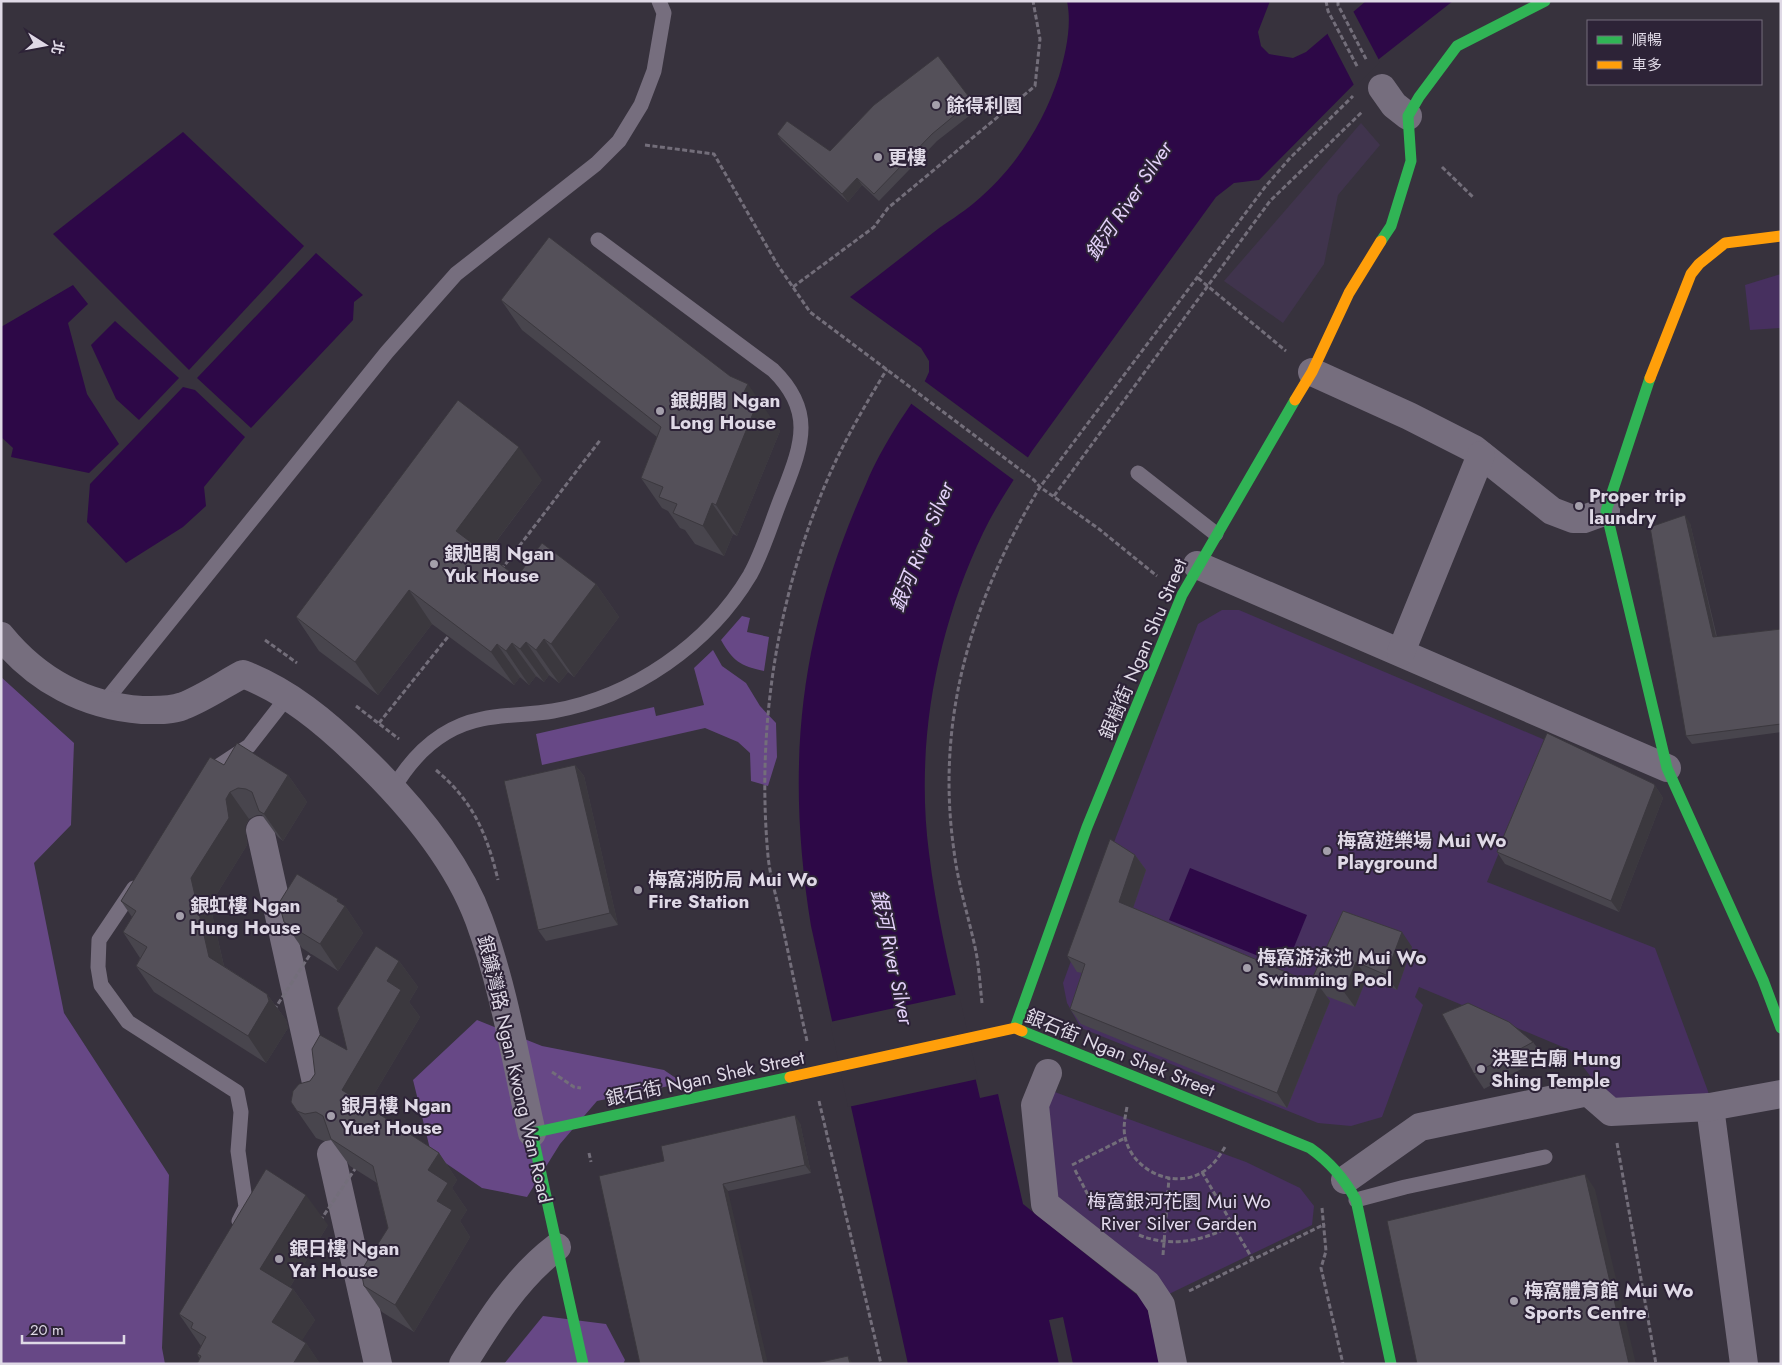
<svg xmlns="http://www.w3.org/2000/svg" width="1782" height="1365" font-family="Jost,'Noto Sans TC',sans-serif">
<rect width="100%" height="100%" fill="#37323d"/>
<!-- built -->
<path fill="#40344d" d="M1361,123l19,22 -42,50 -14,69 -41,59 -59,-42z"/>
<!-- green -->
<g fill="#47305f">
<path d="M1781,274v54l-31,2 -5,-45z"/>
<path d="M1222,610h17l306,130 -58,142 168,66 54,146 -100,6 -39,-50 -151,-63 -4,10 8,8 -41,112 -31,9 -33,-3 -237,-95 -14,-25 -4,-20 53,-146 82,-213z"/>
<path d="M1052,1091l194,71 54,26 14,18 -2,19 -143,69 -117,-90 -11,-84z"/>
</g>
<!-- forest -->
<g fill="#674886">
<path d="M742,616l8,2 -3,14 22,5 -5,34c-24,-5 -31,-10 -43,-31z"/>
<path d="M713,650l9,16 24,17 14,23 16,17 1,34 -9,29 -17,-5 -1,-28 -12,-11 -33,-14 -163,37 -6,-31 118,-27 2,9 48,-11 -10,-37z"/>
<path d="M1,677l73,66 -3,82 -37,38 30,150 105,162 -7,173 3,16h-164z"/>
<path d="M477,1020l65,26 122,24 19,13 -86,18 -37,43 -33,53 -45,-9 -51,-35 -18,-73z"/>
<path d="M543,1316l63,8 19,36 -2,4h-119z"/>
</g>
<!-- water -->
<g fill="#2d0847">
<path d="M1067,1h203l-12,31 3,14 8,8 24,4 13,-6 60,-51h87l-74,58 -120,121 -25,3 -18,14 -184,254c-17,27 -35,53 -49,82 -47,98 -68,212 -54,320 10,83 33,164 51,245l18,-4 25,110 123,98 14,62h-252l-97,-438c-26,-161 -12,-293 55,-442 8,-20 19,-39 30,-57 11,-18 25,-35 33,-55v-11l-8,-13 -71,-51c28,-21 56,-43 84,-65 13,-10 27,-18 40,-29 40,-33 69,-78 85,-127 7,-24 13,-51 8,-75z"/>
<path d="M183,132l121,114 -115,124 -136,-136z"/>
<path d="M316,253l47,42 -9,7 -1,18 -102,108 -54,-50z"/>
<path d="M73,285l15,19 -20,19 19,71 32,50 -30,29 -78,-16 2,-9 -12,-11v-110z"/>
<path d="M115,321l64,57 -40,42 -23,-21 -25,-54z"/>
<path d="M183,387l12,3 50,47 -41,50 2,19 -23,21 -57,36 -39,-41 3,-38z"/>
<path d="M1190,868l117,47 -21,52 -117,-47z"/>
</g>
<!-- pier -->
<g fill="#37323d">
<path d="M1352,9l28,53 -25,25 -29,-56z"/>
<path d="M923,380l107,79 -15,22 -106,-79z"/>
<path d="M959,994l19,85 -130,28 -18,-85z"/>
<path d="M1063,1317l10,47h-14l-10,-44z"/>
</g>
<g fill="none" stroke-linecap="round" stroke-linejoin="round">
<!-- path -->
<g stroke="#736e7a" stroke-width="3" stroke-dasharray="5 2.5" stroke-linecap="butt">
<path d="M1326,1l2,10 30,57"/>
<path d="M1338,1v4l29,56"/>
<path d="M645,145l69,9 63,110 33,48 224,168 6,7 59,42 58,47"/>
<path d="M1442,167l32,31"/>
<path d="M1198,278l88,73"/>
<path d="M793,287l81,-60 14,-19 147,-122 5,-47 -7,-38"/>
<path d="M1054,496l216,-295 92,-89"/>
<path d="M501,570l100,-131"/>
<path d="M265,640l32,23"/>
<path d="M356,706l43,33"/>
<path d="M379,723l72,-90"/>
<path d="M436,770c37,31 51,64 62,110"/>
<path d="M982,1003c-2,-18 -3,-38 -7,-56 -7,-32 -17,-63 -21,-96 -19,-132 18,-252 86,-364l225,-300 25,-29 63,-62"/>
<path d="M807,1041c-9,-40 -17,-81 -26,-122 -4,-21 -11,-42 -13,-63 -12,-132 10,-267 64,-387 16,-35 35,-67 55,-100"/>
<path d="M552,1072l22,15 7,1"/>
<path d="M819,1101l62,263"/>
<path d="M1127,1107c-2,10 -4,20 -2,30 7,33 47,52 76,36 11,-6 18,-16 24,-26"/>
<path d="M1617,1143l39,221"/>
<path d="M589,1153l2,9"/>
<path d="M1072,1165l53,-27"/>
<path d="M1075,1170l13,25"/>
<path d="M1202,1172l51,88"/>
<path d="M1322,1208l4,43 -5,17 22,96"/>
<path d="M1139,1235c32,13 65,6 93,-10"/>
<path d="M1163,1255l6,-77"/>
<path d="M1189,1291l136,-67"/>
</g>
<!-- lane -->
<g stroke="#766e7e" stroke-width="15">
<path d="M1138,473l78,61"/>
<path d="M103,704l284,-352 69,-78 140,-110 23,-23 22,-36 13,-34 10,-58 -5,-12"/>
<path d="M209,778l5,-9 35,-23 39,-50"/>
<path d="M393,789c20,-34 48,-62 89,-70 23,-5 48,-4 71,-8 80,-14 156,-67 197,-136 14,-25 23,-58 34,-84 19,-48 30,-81 -11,-121l-175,-130"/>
<path d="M134,888l-35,52 -1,27 3,18 27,37 109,70 4,20 -3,39 8,56 -7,14"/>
<path d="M1356,1200l49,-13 140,-30"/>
</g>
<!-- street -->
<g stroke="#766e7e" stroke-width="28">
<path d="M1382,88l12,17 14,11"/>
<path d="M1312,372l97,44 65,33 78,62 21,8h11l22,-8"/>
<path d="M1197,565l470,203"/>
<path d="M1,636c36,44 84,70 141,74 13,0 29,1 41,-4 21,-8 41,-22 60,-32 46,18 82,48 117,82 47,45 96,102 119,164 25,68 37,142 53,213"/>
<path d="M1401,652l80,-197"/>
<path d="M260,830l59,266"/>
<path d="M1048,1073l-13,32 10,99 102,80 14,21 12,59"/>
<path d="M1710,1107l34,257"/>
<path d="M331,1154l47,210"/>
<path d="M1345,1180l75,-53 168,-35 23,20 99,-5 71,-13"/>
<path d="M463,1364c26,-42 54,-87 94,-117"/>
</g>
<!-- fast -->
<g stroke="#30b455" stroke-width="11">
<path d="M1381,241l10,-15 20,-65 -3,-45 11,-19 38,-51 88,-45"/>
<path d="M1650,378l-44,133 61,257 96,212 18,48"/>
<path d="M1015,1028l72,-201 95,-232 113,-195"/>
<path d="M1022,1031l288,117c20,14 34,30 46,52l35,164"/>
<path d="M583,1364l-51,-231 258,-56"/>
</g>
<!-- slow -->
<g stroke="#ff9f0a" stroke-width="11">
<path d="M1650,378l41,-104 8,-10 26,-21 56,-7"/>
<path d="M1295,400l17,-28 37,-79 32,-52"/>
<path d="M790,1077l225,-49 7,3"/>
</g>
<!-- path-bridge -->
<g stroke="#736e7a" stroke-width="3" stroke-dasharray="5 2.5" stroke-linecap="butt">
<path d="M274,1010l39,-60"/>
<path d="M320,1221l37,-55"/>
</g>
</g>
<!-- wall -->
<g fill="#48454d">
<path d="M972,101l6,8 -41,32 -58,60 -17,-16 -14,17 -66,-61 -5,-7 53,17z"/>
<path d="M501,300l268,115v1l11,15 -43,105 -4,-2 -9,22 -29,-12 -10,-14 -5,-2 -12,-17 -6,-3 -21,-30 16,-41 -135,-107z"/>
<path d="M542,480l-55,74 30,23 79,7 23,33 -45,60 -6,-5 -9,11 -10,-8 -5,7 -8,-6 -7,9 -9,-8 -6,8 -82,-61 -54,71 -59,-44 -23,-34z"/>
<path d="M1690,523l27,114 64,-8v103l-89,12 -6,-8z"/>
<path d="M224,765l64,10 19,27 -24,39 -5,-4 -16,-22h-5l-8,4 -4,7 2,19 -37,60 14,61 43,28 19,26 2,8 -22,35 -112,-71 -18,-26 4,-8 -17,-26 9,-15 -11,-16z"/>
<path d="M575,765l9,11 34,149 -72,16 -8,-11z"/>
<path d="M1654,784l9,14 -44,114 -114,-48 -8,-12z"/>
<path d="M1135,855l11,15 -13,38 182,76 -3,-5 31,-68 69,36 -15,43 -30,-13 -12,30 -29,-11 4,5 -43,107 -206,-84 -11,-15 12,-36 -5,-1 -10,-16z"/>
<path d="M342,905l3,1 18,27 -25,38 -36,-23 -18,-26z"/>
<path d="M399,961l19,26 -9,15 11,15 -53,89 72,47 18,27 -5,8 15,22 -7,11 10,16 -56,95 -32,-20 -18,-26 24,-58 -11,-45 -27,-17 -19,-26 -7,1 -8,-3 -25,-36 19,-21 37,-31z"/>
<path d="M1533,1042l11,15 -60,32 -10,-15z"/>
<path d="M800,1123l11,50 -83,18 -64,-30z"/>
<path d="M328,1225l-38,62 3,2 22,31 -14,21 5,2 14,21h-123l3,-5 -3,-5 4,-8 -22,-32z"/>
</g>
<!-- shaded-wall -->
<g fill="#3b383e">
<path d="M857,178l5,7 -14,17 -6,-8z"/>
<path d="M748,384l32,47 -43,105 -21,-31 27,-111z"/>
<path d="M519,447l23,33 -63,84 -23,-33z"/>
<path d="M712,503l21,31 -9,22 -21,-30z"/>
<path d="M1685,515l5,8 28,122 -5,-8z"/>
<path d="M596,584l23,33 -45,60 -23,-33z"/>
<path d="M409,590l23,34 -54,71 -23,-33z"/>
<path d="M544,639l24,33 -9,11 -23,-33z"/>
<path d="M526,642l23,33 -5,7 -24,-33z"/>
<path d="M512,643l24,33 -7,9 -23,-34z"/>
<path d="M497,644l23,33 -6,8 -23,-33z"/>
<path d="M575,765l9,11 34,149 -8,-12z"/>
<path d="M288,775l19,27 -24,39 -19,-27z"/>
<path d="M1654,784l9,14 -44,114 -8,-11z"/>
<path d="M230,792l19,27 -4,7 2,19 -37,60 18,79 -19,-27 -18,-79 35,-79z"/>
<path d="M1135,855l11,15 -16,47 -11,-15z"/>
<path d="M338,899l6,9 1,-2 18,27 -25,38 -18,-27z"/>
<path d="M1402,932l10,15 -15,43 -11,-15z"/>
<path d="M399,961l19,26 -9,15 11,15 -59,99 -19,-26 45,-109z"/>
<path d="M1356,962l11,15 -12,30 -11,-15z"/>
<path d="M1319,986l11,15 -43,107 -10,-15z"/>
<path d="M267,994l19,26 2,8 -22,35 -18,-27z"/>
<path d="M795,1115l5,8 11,50 -6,-8z"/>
<path d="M439,1153l18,27 -5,8 15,22 -7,11 10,16 -56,95 -19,-27 42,-104 -9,-31z"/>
<path d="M1585,1174l10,15 41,175h-7z"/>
<path d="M723,1184l5,7 40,173h-4z"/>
<path d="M306,1195l22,30 -46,75 -22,-31z"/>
<path d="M293,1289l22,31 -21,33 -22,-31z"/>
<path d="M306,1343l14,21h-27z"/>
<path d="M848,1356l5,8h-3z"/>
</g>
<!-- building -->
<g fill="#545059" stroke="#3b383e">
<path d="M938,56l34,45 -40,33 -58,60 -17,-16 -15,16 -65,-60 10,-13 43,30 44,-46z"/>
<path d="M549,237l181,139 18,8 -5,10 15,7 -42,104 -4,-2 -9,23 -30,-13 4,-9 -18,-7 4,-10 -22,-9 20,-51 -160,-127z"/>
<path d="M458,400l61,47 -63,84 61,46 25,-34 54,41 -45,60 -7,-5 -8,11 -10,-8 -6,7 -8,-6 -6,8 -9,-7 -6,8 -82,-62 -54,72 -59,-45z"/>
<path d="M1685,515l28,122 68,-8v95l-95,12 -36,-209z"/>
<path d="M1547,733l107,51 1,2 -44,115 -114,-49z"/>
<path d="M237,743l51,32 -24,39 -5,-3 -7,-19 -6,-3 -8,-1 -8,4 -4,7 3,19 -38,60 18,79 58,37 2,7 -21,35 -112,-70 11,-19 -24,-15 13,-21 -15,-10 89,-144 14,8z"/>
<path d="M575,765l35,148 -72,17 -34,-149z"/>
<path d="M1110,839l25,16 -16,47 200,84 -42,107 -207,-84 15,-45 -18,-8z"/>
<path d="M297,874l41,25 -1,2 8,5 -25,38 -36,-22 -5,-19z"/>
<path d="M1343,911l59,21 -16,43 -30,-13 -12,30 -32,-13z"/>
<path d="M376,946l23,15 -12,20 14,9 -59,100 97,63 -11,17 20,13 -11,18 15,9 -57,95 -31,-19 -3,-15 27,-43 -15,-62 -42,-27 -8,-23 -7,-4 -11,2 -8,-3 -6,-9 2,-11 6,-7 11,-3 5,-7 -3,-25 8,-14 27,15 -10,-42z"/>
<path d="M1468,1003l41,19 24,20 -59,32 -32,-60z"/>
<path d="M795,1115l10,50 -82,19 41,180h-124l-41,-188 65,-15 -3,-15z"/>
<path d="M266,1169l40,26 -46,74 33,20 -21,33 34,21 -13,21h-96l4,-8 -4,-2 9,-17 -15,-9 2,-5 -14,-9z"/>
<path d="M1585,1174l44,190h-212l-30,-143z"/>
<path d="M848,1356l2,8h-38z"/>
</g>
<!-- markers -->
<g fill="#a49fab" stroke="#2d2337" stroke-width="2">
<circle cx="936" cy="105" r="5"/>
<circle cx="878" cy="157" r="5"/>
<circle cx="660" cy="411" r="5"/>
<circle cx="1579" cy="506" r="5"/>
<circle cx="434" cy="564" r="5"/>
<circle cx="1327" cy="851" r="5"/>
<circle cx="638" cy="890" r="5"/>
<circle cx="180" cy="916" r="5"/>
<circle cx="1247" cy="968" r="5"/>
<circle cx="1481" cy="1069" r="5"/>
<circle cx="331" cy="1116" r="5"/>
<circle cx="279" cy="1259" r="5"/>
<circle cx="1514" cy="1301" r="5"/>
</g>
<g text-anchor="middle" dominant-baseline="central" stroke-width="4" stroke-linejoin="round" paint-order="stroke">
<!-- poi labels -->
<g font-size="19" font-weight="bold" fill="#dfd9e6" stroke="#2d2337" text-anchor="start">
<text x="946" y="105">餘得利園</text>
<text x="888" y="157">更樓</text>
<text x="670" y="400">銀朗閣 Ngan<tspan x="670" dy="22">Long House</tspan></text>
<text x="1589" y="495">Proper trip<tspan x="1589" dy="22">laundry</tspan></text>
<text x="444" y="553">銀旭閣 Ngan<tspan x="444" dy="22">Yuk House</tspan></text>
<text x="1337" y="840">梅窩遊樂場 Mui Wo<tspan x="1337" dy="22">Playground</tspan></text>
<text x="648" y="879">梅窩消防局 Mui Wo<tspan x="648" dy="22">Fire Station</tspan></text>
<text x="190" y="905">銀虹樓 Ngan<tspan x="190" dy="22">Hung House</tspan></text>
<text x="1257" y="957">梅窩游泳池 Mui Wo<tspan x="1257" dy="22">Swimming Pool</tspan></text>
<text x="1491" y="1058">洪聖古廟 Hung<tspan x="1491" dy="22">Shing Temple</tspan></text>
<text x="341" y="1105">銀月樓 Ngan<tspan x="341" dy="22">Yuet House</tspan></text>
<text x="289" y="1248">銀日樓 Ngan<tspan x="289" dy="22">Yat House</tspan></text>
<text x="1524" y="1290">梅窩體育館 Mui Wo<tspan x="1524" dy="22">Sports Centre</tspan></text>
</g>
<!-- street labels -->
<g font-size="19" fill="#dfd9e6" stroke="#2d2337">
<text transform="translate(1143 649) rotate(-67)">銀樹街 Ngan Shu Street</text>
<text transform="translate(1120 1053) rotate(22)">銀石街 Ngan Shek Street</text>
<text transform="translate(515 1069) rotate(77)">銀鑛灣路 Ngan Kwong Wan Road</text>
<text transform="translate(705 1078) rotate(-12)">銀石街 Ngan Shek Street</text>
</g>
<!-- park labels -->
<g font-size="19" fill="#e5dcf0" stroke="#2d2337">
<text x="1179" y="1201">梅窩銀河花園 Mui Wo<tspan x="1179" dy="22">River Silver Garden</tspan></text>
</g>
<!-- water labels -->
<g font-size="20" font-style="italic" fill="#e4d2fa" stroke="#2d2337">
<text transform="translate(1129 201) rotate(-56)">銀河 River Silver</text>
<text transform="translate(922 547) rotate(-68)">銀河 River Silver</text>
<text transform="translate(892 957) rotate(78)">銀河 River Silver</text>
</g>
</g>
<!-- border -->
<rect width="1782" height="1365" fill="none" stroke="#dfd9e6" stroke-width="5"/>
<!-- legend -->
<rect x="1587" y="20" width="175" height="65" fill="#2d2337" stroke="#746c7d"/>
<rect x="1597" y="36" width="25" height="8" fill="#30b455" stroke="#746c7d"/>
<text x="1632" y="45" font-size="15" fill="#dfd9e6">順暢</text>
<rect x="1597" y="61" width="25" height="8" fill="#ff9f0a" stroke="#746c7d"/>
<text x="1632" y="70" font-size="15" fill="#dfd9e6">車多</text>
<!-- north arrow -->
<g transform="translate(45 45) rotate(101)" stroke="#2d2337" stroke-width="4" paint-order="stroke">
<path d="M0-4L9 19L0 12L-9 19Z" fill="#dfd9e6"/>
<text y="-8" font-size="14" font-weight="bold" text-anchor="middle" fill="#dfd9e6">北</text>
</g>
<!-- scale -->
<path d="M22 1335v8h102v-8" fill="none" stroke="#dfd9e6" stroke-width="2.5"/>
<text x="30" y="1335" font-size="15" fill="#dfd9e6" stroke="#2d2337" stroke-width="4" paint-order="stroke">20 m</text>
</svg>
